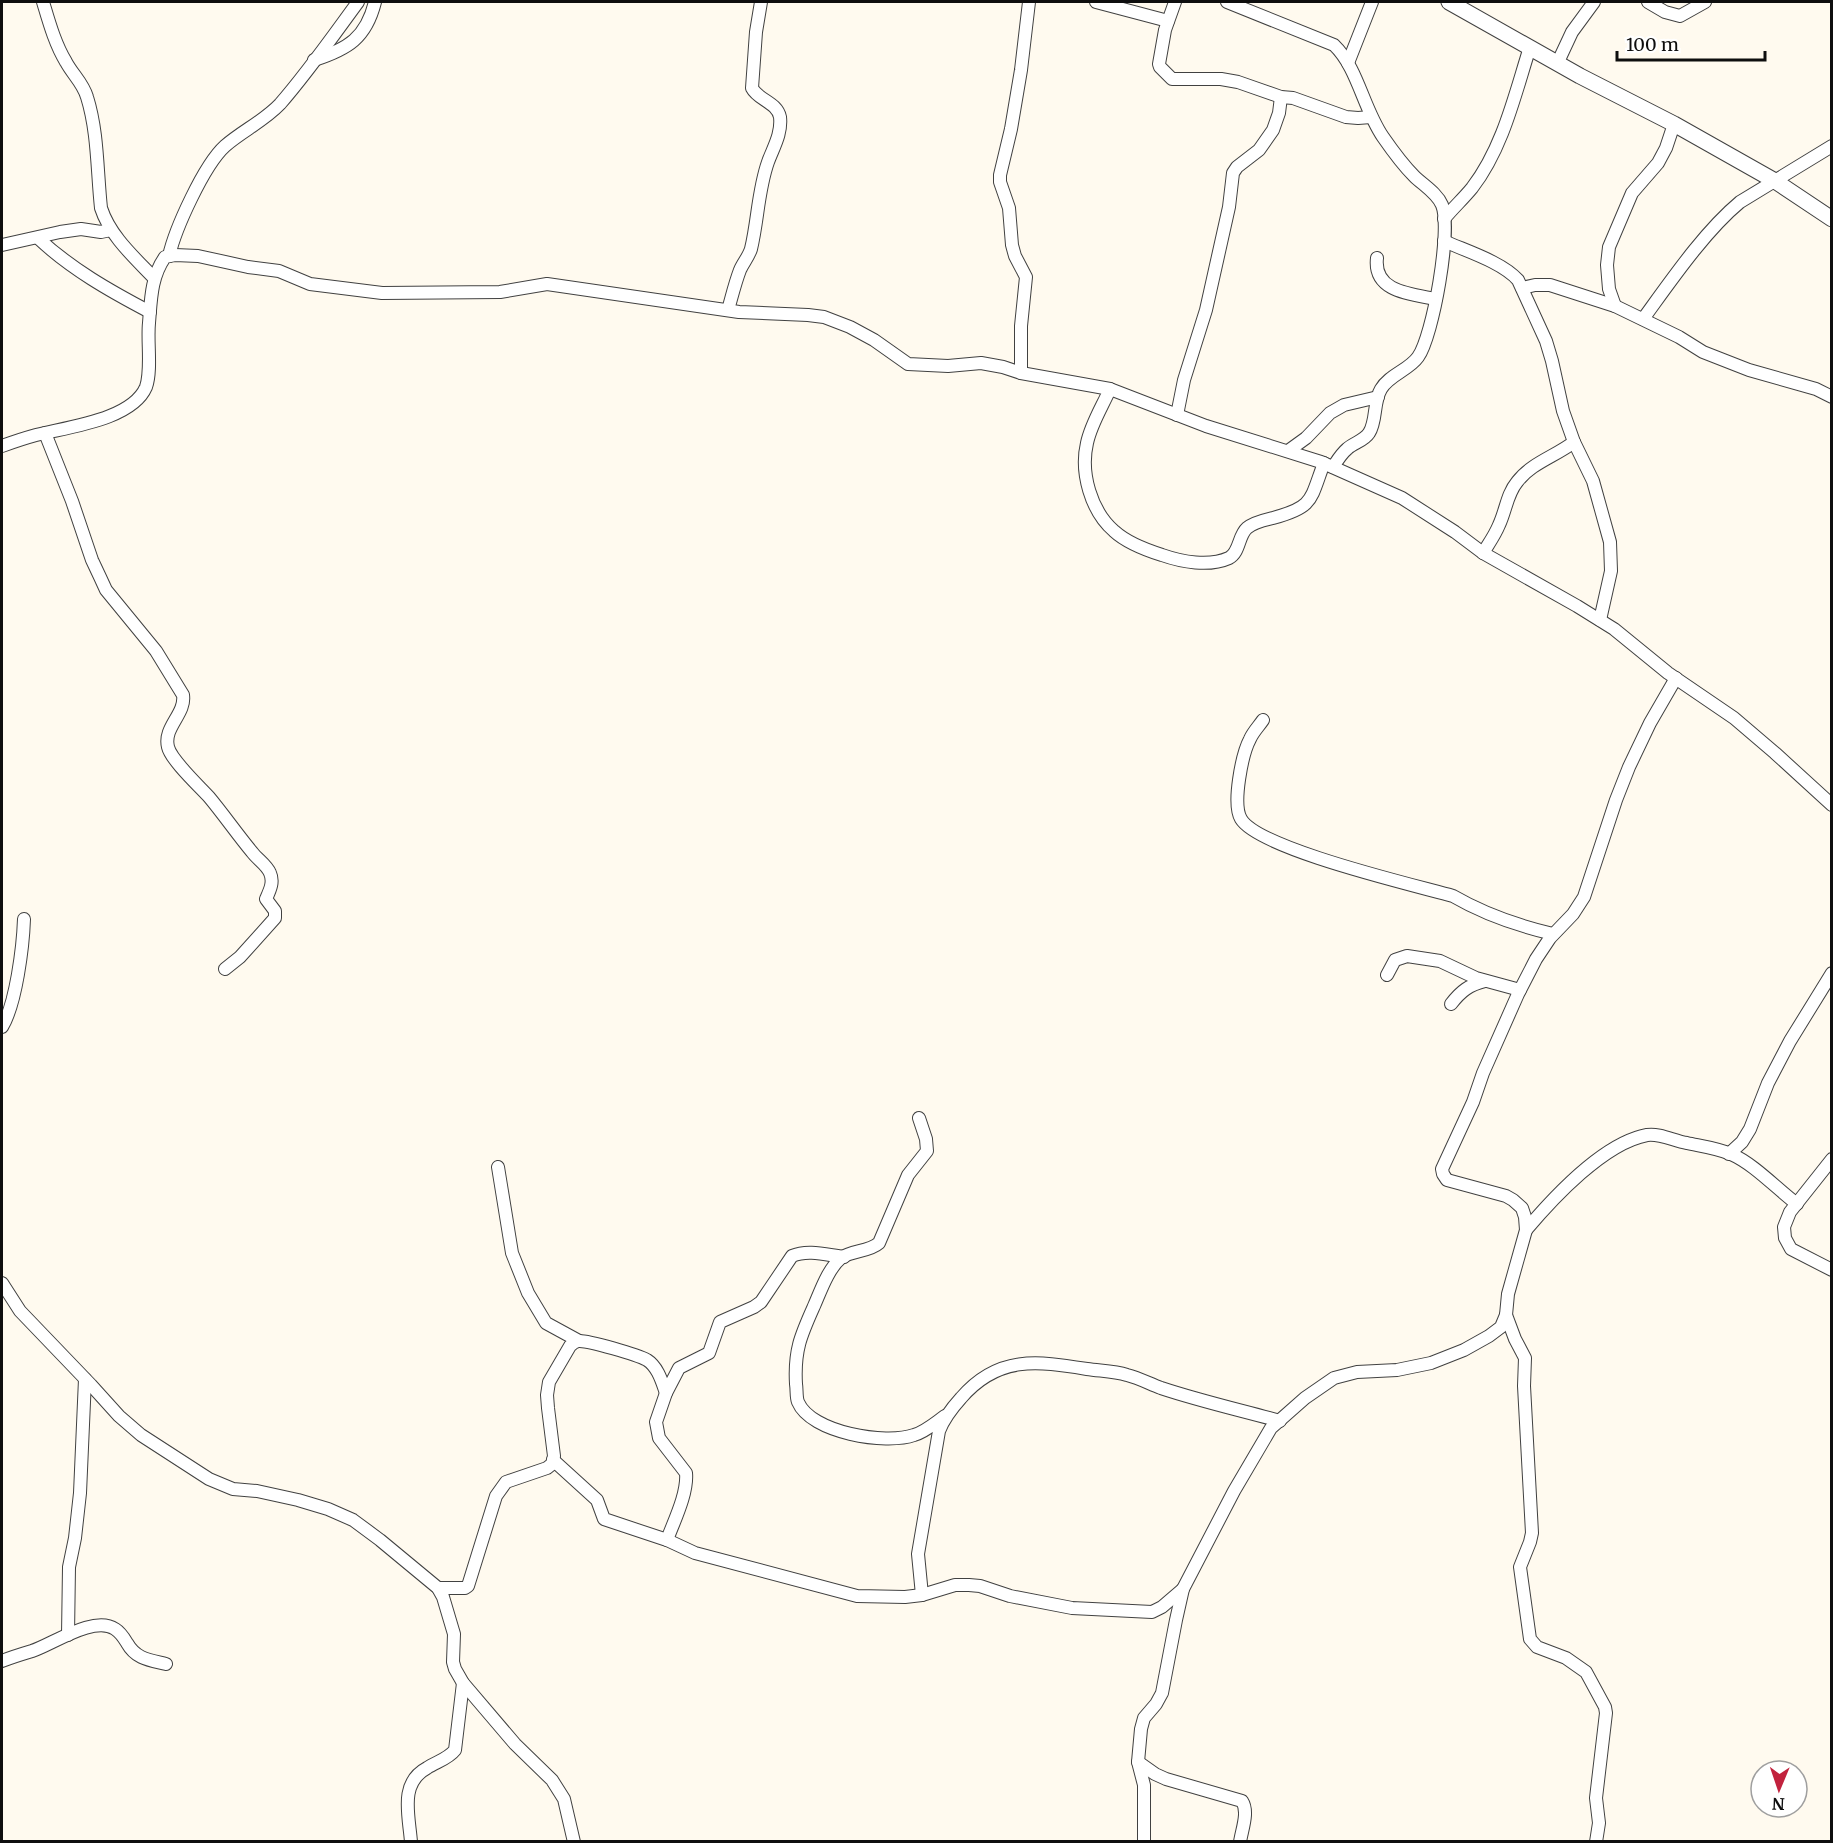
<svg xmlns="http://www.w3.org/2000/svg" width="1833" height="1843" font-family="Merriweather,serif">
<rect width="100%" height="100%" fill="#fffaef"/>
<g fill="none" stroke-linecap="round" stroke-linejoin="round">
<!-- minor casing -->
<g stroke="#414141" stroke-width="14">
<g id="minor">
<path d="M43,2c6,20 12,42 23,60 7,13 17,21 21,35 11,35 10,74 14,111 9,28 33,49 53,70"/>
<path d="M1096,2l72,19"/>
<path d="M1175,2l-10,28 -6,34 1,3 12,12h49l17,3 43,15 12,1 53,19 12,1 13,-1"/>
<path d="M1227,2l107,43c24,23 29,63 49,92 9,13 19,27 31,39 9,9 23,17 28,29 10,24 -9,131 -24,152 -9,13 -29,18 -37,32 -8,13 -4,32 -12,44 -5,8 -16,10 -22,16 -6,5 -10,12 -14,18"/>
<path d="M1648,2l17,10 15,4 25,-14"/>
<path d="M314,60c34,-11 52,-22 61,-58"/>
<path d="M1558,62l14,-30 22,-30"/>
<path d="M1348,63l24,-61"/>
<path d="M1444,219c9,-11 19,-20 28,-31 31,-40 43,-94 58,-141"/>
<path d="M38,238c33,31 72,53 112,74"/>
<path d="M1444,241c22,10 58,21 74,39l28,61 6,20 11,50 11,31 19,39 17,61 1,29 -11,49"/>
<path d="M2,245l58,-13 21,-3 20,3 10,-2"/>
<path d="M169,256c6,-27 35,-91 56,-110 17,-15 39,-25 55,-42 28,-32 53,-68 78,-102"/>
<path d="M1377,258c-4,34 34,36 59,41"/>
<path d="M1522,288l13,-3h15l65,21 64,31 24,15 46,18 67,19 16,8"/>
<path d="M1615,306l-6,-17 -2,-24 2,-18 23,-54 26,-30 8,-15 8,-24"/>
<path d="M728,310c4,-14 7,-27 12,-40 3,-7 9,-14 11,-21 7,-29 7,-59 17,-87 5,-14 14,-28 12,-45 -3,-15 -22,-17 -28,-29l4,-56 5,-30"/>
<path d="M1643,319c27,-37 61,-87 97,-117l92,-56"/>
<path d="M1021,373v-47l5,-49 -11,-21 -3,-11 -3,-37 -9,-26v-7l11,-46 10,-59 8,-68"/>
<path d="M1110,389c-8,18 -19,35 -23,54 -7,30 4,68 27,88 12,11 32,19 48,24 20,7 47,12 67,3 11,-6 9,-22 18,-30 7,-6 18,-8 26,-10 41,-11 37,-18 51,-55"/>
<path d="M1177,415l7,-35 22,-70 23,-103 4,-34 4,-6 22,-17 14,-20 6,-17 2,-16"/>
<path d="M45,433l27,68 20,59 8,17 6,13 50,61 27,44c3,19 -20,32 -15,52 3,13 31,39 41,50 15,18 28,37 43,55 5,7 15,13 18,21 4,9 0,17 -4,26l9,12v7l-35,39 -15,12"/>
<path d="M2,446c11,-4 23,-8 34,-11 31,-8 96,-15 110,-48 6,-17 1,-46 3,-64 2,-24 2,-46 16,-66l10,-2 23,1 50,11 31,4 31,13 72,9 118,-1 47,-8 192,28 69,3 16,2 26,10 24,13 34,24 40,2 33,-3 22,4 18,6 89,16 96,37 115,36 81,36 53,34 28,21 94,53 37,23 54,44 66,45 41,35 57,52"/>
<path d="M1288,451l18,-13 24,-25 14,-8 34,-8"/>
<path d="M1483,553c6,-10 12,-18 16,-28 7,-15 8,-31 18,-43 14,-19 39,-26 57,-40"/>
<path d="M1263,720c-4,6 -10,12 -13,19 -8,15 -18,65 -9,80 18,30 173,66 212,77 31,18 66,30 100,38"/>
<path d="M1387,975l8,-15 12,-4 33,5 36,17 44,12"/>
<path d="M1451,1004c10,-13 18,-19 34,-23"/>
<path d="M2,1027c14,-23 21,-80 22,-108"/>
<path d="M919,1118l7,21 1,12 -19,24 -29,68c-10,9 -27,7 -38,15 -13,11 -20,32 -27,48 -13,29 -20,44 -18,78 1,6 0,13 2,18 13,31 88,43 116,33 11,-3 21,-12 31,-19"/>
<path d="M1729,1154l13,-12 8,-13 18,-46 22,-42 42,-68"/>
<path d="M1832,1159l-42,53 -6,15 1,11 6,11 41,21"/>
<path d="M498,1167l14,86 16,40 18,30 33,18"/>
<path d="M1526,1230c27,-32 78,-87 121,-95 13,-2 27,6 40,8 14,3 30,5 44,11 23,10 46,35 66,50"/>
<path d="M2,1283l18,28 71,74 28,31 22,19 68,44 24,10 24,2 41,9 30,9 25,11 27,20 58,48 5,9 11,37 -1,28 2,7 8,14 52,61 37,36 12,19 10,43"/>
<path d="M1506,1315l9,24 10,19 -1,28 8,147 -2,9 -10,25 10,72 7,8 29,11 20,14 19,35 1,6 -10,85 3,25 -3,19"/>
<path d="M553,1460l44,40 7,19 63,21 28,13 162,43 48,1 17,-2 33,-10h14l11,1 30,10 62,12 80,4 10,-5 21,-18"/>
<path d="M667,1540c7,-19 21,-47 19,-67l-27,-35 -3,-16 10,-29 13,-25 30,-15 11,-31 34,-15 7,-5 31,-46c16,-7 35,-1 52,1"/>
<path d="M438,1588h27l3,-2 28,-90 10,-14 41,-14 5,-4 2,-8 -6,-48 -1,-13 2,-13 21,-36c3,-3 4,-4 8,-5 10,-1 60,14 69,19 11,7 15,22 19,33"/>
<path d="M922,1595l-4,-41 21,-123c5,-13 13,-23 22,-33 37,-43 76,-37 126,-29 13,2 27,2 40,6 12,3 23,9 34,13 39,13 79,22 119,33"/>
<path d="M68,1635l1,-68 6,-29 5,-45 5,-114"/>
<path d="M2,1661c10,-4 20,-7 30,-10 21,-7 62,-36 83,-22 5,3 9,9 12,14 9,16 22,17 39,21"/>
<path d="M1138,1762l17,12 11,5 76,22c7,11 0,28 -2,41"/>
<path d="M411,1842c-2,-27 -12,-59 16,-74 9,-6 21,-9 28,-18l8,-67"/>
<path d="M1144,1842v-57l-6,-23 3,-33 3,-11 12,-14 6,-11 14,-73 7,-31 51,-98 37,-63 34,-30 29,-20 23,-6 40,-2 34,-7 33,-13 25,-14 12,-9 5,-12 2,-21 18,-64 -1,-13 -3,-9 -9,-8 -7,-4 -59,-16 -4,-6 -1,-5 31,-67 10,-29 35,-79 18,-35 14,-21 23,-24 11,-17 32,-97 13,-33 21,-44 26,-45"/>
</g>
</g>
<!-- tertiary casing -->
<g stroke="#414141" stroke-width="17">
<path id="tertiary" d="M1449,2l131,74 94,48 101,57 57,38"/>
</g>
<!-- minor -->
<use href="#minor" stroke="#fff" stroke-width="12"/>
<!-- tertiary -->
<use href="#tertiary" stroke="#fff" stroke-width="15"/>
</g>
<!-- border -->
<rect width="1833" height="1843" fill="none" stroke="#0e0e0e" stroke-width="6"/>
<!-- north arrow -->
<g transform="translate(1779 1789) rotate(182)"><circle r="28" fill="#ffffff" stroke="#9f9f9f" stroke-width="1.5"/>
<path d="M0-4.5L10 22L0 15L-10 22Z" fill="#c2223d"/>
<text y="-9" font-size="16" font-weight="bold" text-anchor="middle" fill="#0e0e0e">N</text>
</g>
<!-- scale -->
<path d="M1617 51v9h148v-9" fill="none" stroke="#0e0e0e" stroke-width="3"/>
<text x="1626" y="51" font-size="18" fill="#0e0e0e" stroke="#ffffff" stroke-width="4.5" paint-order="stroke">100 m</text>
</svg>
